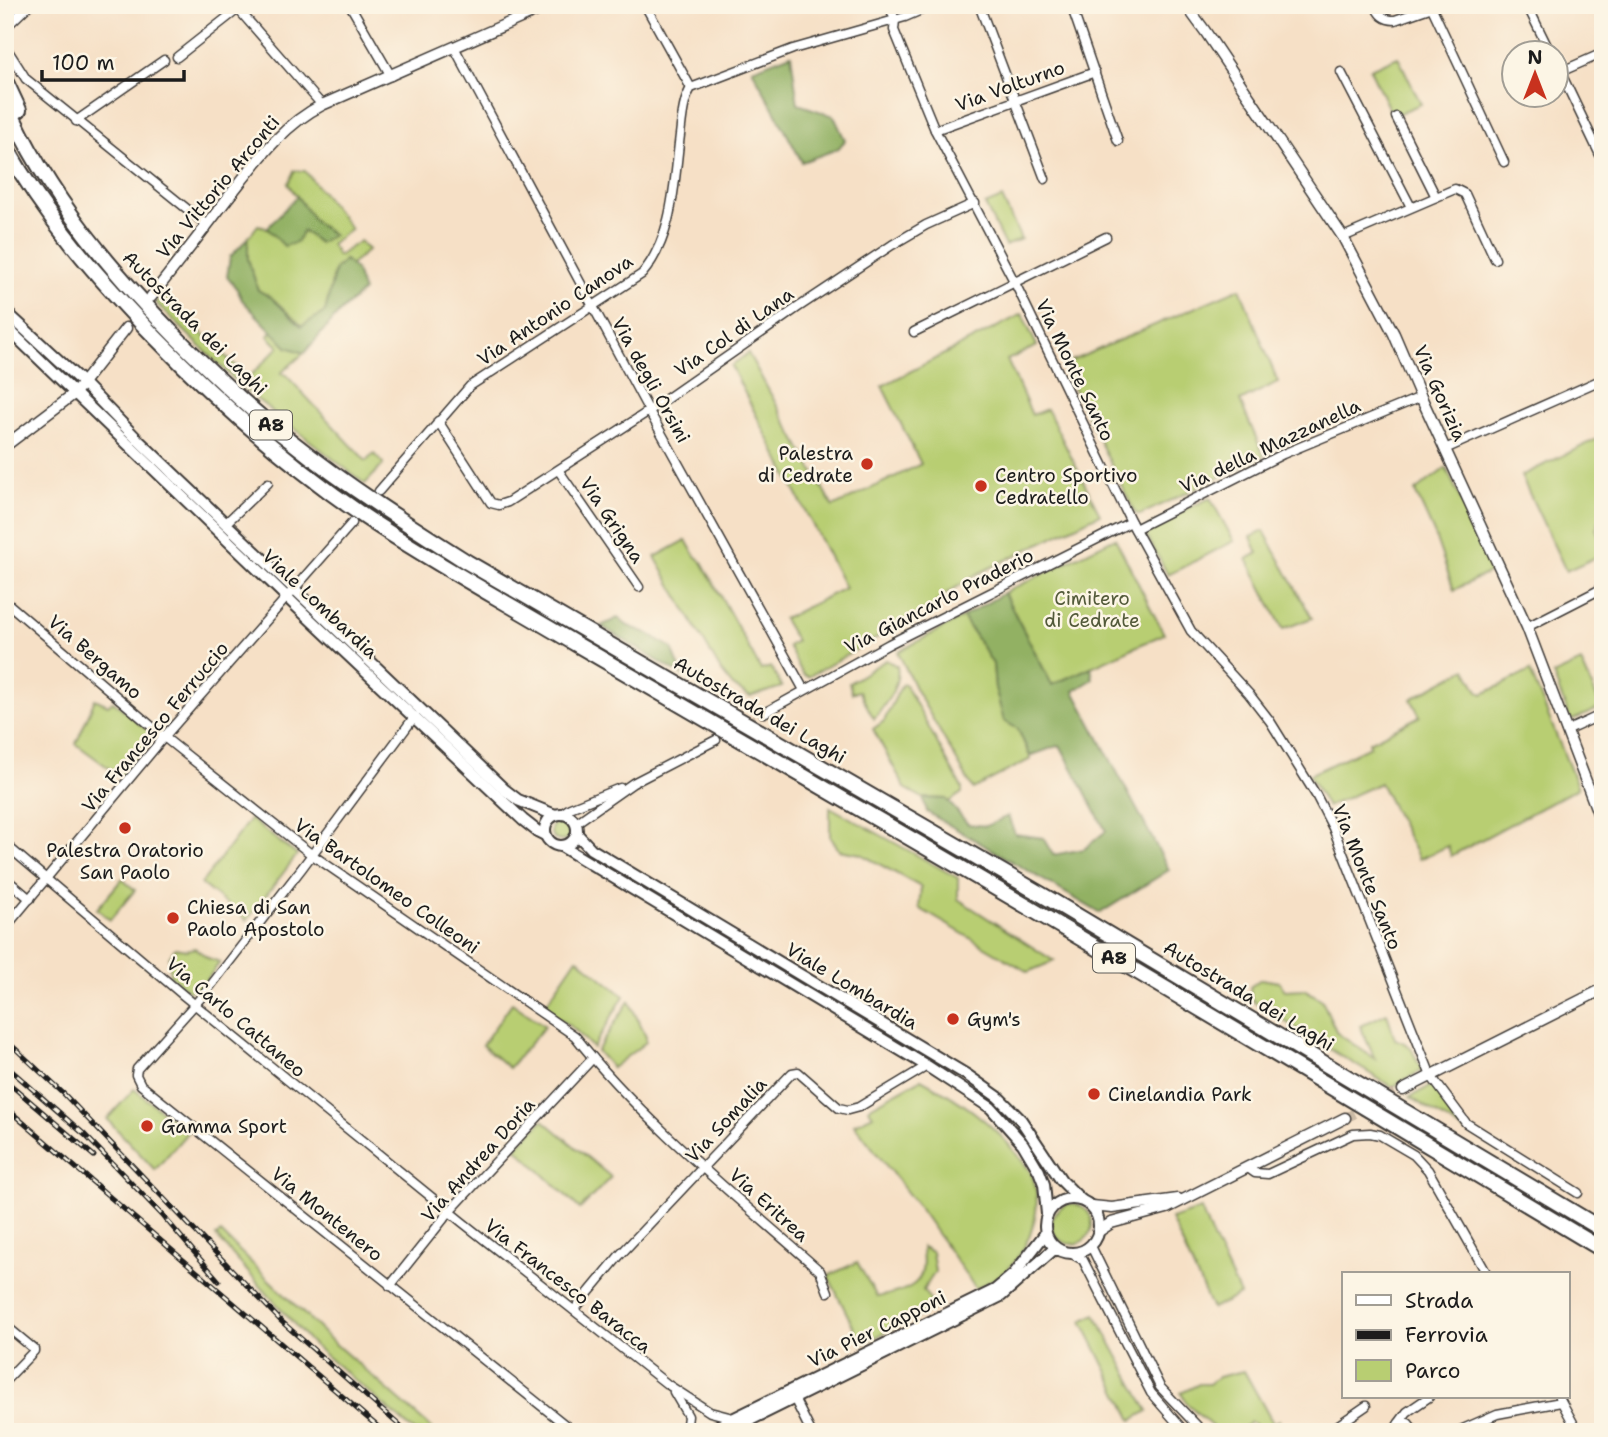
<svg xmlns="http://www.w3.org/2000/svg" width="1608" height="1437" font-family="'Shantell Sans',sans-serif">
<rect width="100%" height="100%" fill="#fcf5e5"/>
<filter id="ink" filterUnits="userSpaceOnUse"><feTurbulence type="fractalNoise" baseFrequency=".0143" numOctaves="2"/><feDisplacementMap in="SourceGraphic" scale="14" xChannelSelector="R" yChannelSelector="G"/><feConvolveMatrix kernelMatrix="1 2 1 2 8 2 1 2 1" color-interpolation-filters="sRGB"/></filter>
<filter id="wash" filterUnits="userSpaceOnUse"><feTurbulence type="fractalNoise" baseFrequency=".00686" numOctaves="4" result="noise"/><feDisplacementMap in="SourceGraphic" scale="28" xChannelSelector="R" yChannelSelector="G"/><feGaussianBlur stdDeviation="1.57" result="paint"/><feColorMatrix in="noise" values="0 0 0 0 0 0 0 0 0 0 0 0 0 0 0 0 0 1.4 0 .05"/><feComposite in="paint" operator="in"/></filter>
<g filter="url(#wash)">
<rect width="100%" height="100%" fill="#f6e0c6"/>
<!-- green -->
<g fill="#b8ce72" stroke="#6a7547" stroke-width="2">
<path d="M1398,57l23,47 -29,12 -22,-47z"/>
<path d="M294,171h11l46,58 -20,15 7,12 22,-15 8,9 -17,15 -7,-5 -12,17 -1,16 -6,19 -23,14 -30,-28 -14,-8 -10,-31v-21l10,-13 9,3 18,18 18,-15 29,4 -17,-13 -27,-38z"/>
<path d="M1002,198l19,41 -16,7 -20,-41z"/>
<path d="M1240,288l38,94 -38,19 24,55 -124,59 -5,-2 -70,-142 4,-9z"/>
<path d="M162,294l86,84 31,-31 -11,-11 6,-6 13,17 17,6 -23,20 5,2 80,86 8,-7 9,9v2l-18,19 -120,-94 -89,-87z"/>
<path d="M1022,314l15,32 -30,14 25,55 15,-6 53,105 -129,63c-11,11 -28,15 -36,28l-127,72 -5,-2 -15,-29 8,-5 -13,-22 62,-31 -114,-222 17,-13 85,154 88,-43 -39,-78z"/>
<path d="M1603,436v77l-7,16 7,14v11l-37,17 -45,-95z"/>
<path d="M1446,468l48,102 -40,20 -20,-57 -19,-42z"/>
<path d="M1210,498l24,43 -66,34 -22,-40 3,-9z"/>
<path d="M1264,531l48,87 -29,11 -36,-70 11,-6 -7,-16z"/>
<path d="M1115,538l49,96 -112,51 -48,-92z"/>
<path d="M686,540l9,16 7,6 59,108 10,-3 11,20 -32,10 -17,-11 -12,-15 -66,-114z"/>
<path d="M963,617l30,47 2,24 23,41 13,30 -58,30 -57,-99 -18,-38z"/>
<path d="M886,660l11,6c4,20 -12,38 -23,53l-15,-28 -7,2 -3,-10z"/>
<path d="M1581,662l19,43 -2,4 -25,11 -3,-1 -17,-44z"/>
<path d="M1466,669l12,22 5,3 47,-23 48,117 -127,68 -3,-10 -29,13 -39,-76 -53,24 -18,-32 61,-29 -1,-4 51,-26 -9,-17z"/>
<path d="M902,684h3l57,104v5l-13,9 -3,-3 -23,-1 -18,-10 -32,-59 11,-8z"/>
<path d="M95,699l13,6 5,-4 41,35 -33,41 -45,-33z"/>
<path d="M830,807l128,71v21l96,62 -26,11 -109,-64 2,-21 -60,-33 -22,-4 -9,-14z"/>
<path d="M250,819l47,36 -50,65 -46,-36z"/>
<circle cx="561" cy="831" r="10"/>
<path d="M122,879l13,11 -25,30 -13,-11z"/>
<path d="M175,948l11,2 9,-2 13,10 12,4 -20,27 -12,2 -18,-16 -1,-17z"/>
<path d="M577,958l47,38 -31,52 -19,-19 -31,-21z"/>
<path d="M1261,979l18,3 6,8 19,-1 18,11 15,33 38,26 -15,-33 27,-13 8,26c26,9 14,18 29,30l-32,18 -137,-84 -4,-5 -1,-11z"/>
<path d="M629,1001l17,36v5l-34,26 -15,-17z"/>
<path d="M512,1003l33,23 -36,42 -27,-23z"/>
<path d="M921,1079c37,20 71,42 97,77 4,5 10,11 13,17 14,31 0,73 -23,96 -8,8 -22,14 -32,20l-56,-80 -66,-85 19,-9 -5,-7z"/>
<path d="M1432,1085l35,48 -57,-36z"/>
<path d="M134,1089l54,43 -33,38 -48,-51z"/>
<path d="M543,1120l68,57 -31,32 -64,-61z"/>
<circle cx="1072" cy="1224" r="20"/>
<path d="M1201,1209l9,23 30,63 -28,14 -41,-90z"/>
<path d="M221,1233l112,109 103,90h-21l-104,-89 -95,-107z"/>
<path d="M922,1247l10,5 3,20 -12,18 13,18 -74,36 -34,-68 29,-14 20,35c16,-3 43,-8 45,-27 2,-8 0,-16 0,-23z"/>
<path d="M1095,1314l53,97 -16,9 -50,-99z"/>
<path d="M1244,1371l29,52 6,-3 3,12h-16l-15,-10 -14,10h-19l-31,-28 -6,-11 18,-9h10l9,-7z"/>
</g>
<!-- forest -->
<g fill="#92b164" stroke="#576640" stroke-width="2">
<path d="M791,54l7,50 36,12 11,24 -7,9 -36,13 -50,-93z"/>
<path d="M297,196l18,26 18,13 -14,8 -16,-12 -7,12 -12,3 -17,-18z"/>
<path d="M248,238v21l10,31 14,8 29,28 24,-14 10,-43 10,-9 10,9 8,22 -23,21 -36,41 -17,-6 -45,-47 -5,-11 -10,-12 3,-20z"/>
<path d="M1004,593l48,92 39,-18 2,12 -19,12 95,179 -69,43 -173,-101 -4,-14 23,1 22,25 18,2 22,-10 7,18 28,4 10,17 31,-6 22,-18 -46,-86 -30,11 -12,-27 -14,-8 -9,-33 -2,-24 -30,-47z"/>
<path d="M618,618l10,8 19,7 25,15 11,28 -82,-50z"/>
</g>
</g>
<g filter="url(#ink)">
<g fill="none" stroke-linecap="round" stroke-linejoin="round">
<!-- minor-tunnel -->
<path stroke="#cab9a4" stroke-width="8" stroke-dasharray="8 4" stroke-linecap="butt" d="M727,733l37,-20"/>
<!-- tertiary-tunnel -->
<path stroke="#cab9a4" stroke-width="10" stroke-dasharray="10 5" stroke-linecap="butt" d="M1345,1118l58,-28"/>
<!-- minor casing -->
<g stroke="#3d3936" stroke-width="11">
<g id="minor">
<path d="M350,5l41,71"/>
<path d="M645,5l46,83"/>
<path d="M889,5l6,15 -1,10 41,100 80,153 116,239 60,109 58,63 21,27 46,74 17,33 98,248 35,47 112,70"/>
<path d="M979,5l66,174"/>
<path d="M1071,5l47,136"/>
<path d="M1375,5c4,10 9,15 20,15l43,-15"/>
<path d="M1527,5l23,47"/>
<path d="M1432,8l72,154"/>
<path d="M5,28l24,-23"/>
<path d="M5,46l21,33 181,146"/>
<path d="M454,47l195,364 155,279"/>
<path d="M177,57l61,-48 84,96"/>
<path d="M1556,63l47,98"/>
<path d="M1341,72l70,135"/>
<path d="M1560,72l43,-19"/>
<path d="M1396,117l40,80"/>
<path d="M76,121l88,-61"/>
<path d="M935,130l160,-58"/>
<path d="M1343,237l112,-48 10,5 30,65"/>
<path d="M914,332l192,-95"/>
<path d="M438,421l53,82 8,2 9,-3 141,-91 148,-103 95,-63 34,-20 49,-22"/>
<path d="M1445,449l158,-70"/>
<path d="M559,471l80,116"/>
<path d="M379,491l91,-105 172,-112c32,-38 32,-92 38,-139 2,-16 3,-34 11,-47l102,-39 112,-32 28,-12"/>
<path d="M225,524l43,-41"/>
<path d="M1135,529l148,-75 138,-57"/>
<path d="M5,601l159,136 147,117 264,182c68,86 163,162 245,235l8,21"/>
<path d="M1527,627l76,-39"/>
<path d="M764,713l125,-69 242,-122"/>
<path d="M415,716l-113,152 -97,125 -68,76 -1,6 5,10 433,347"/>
<path d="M1566,731l37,-17"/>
<path d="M561,814l9,-6 50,-20"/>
<path d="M576,823l57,-40 83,-43"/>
<path d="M5,844l178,151 279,227 205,162 43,28 23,6"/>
<path d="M5,878l25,21"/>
<path d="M5,928l159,-191 188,-214"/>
<path d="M1248,1168l7,5 13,1 85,-40 17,-1 10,2 34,20 14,15 59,104"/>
<path d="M1091,1246l69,141 43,45"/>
<path d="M1070,1253l13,7 68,133 34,39"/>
<path d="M390,1286l59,-74 144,-154"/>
<path d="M575,1309l44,-53 173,-183 6,-1 41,36 9,2 11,-3 68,-41"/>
<path d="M5,1325l29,24v2l-29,30"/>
<path d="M674,1392l14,24 -2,16"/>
<path d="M1559,1397l19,35"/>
<path d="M794,1398l17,34"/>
<path d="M1399,1423l8,-11 22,-15"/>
<path d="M1332,1432l-1,-2 35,-24"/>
<path d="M1393,1432l6,-9h9l7,9"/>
<path d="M1456,1432l41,-18 64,-12"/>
</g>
</g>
<!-- tertiary casing -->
<g stroke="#3d3936" stroke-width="13">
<g id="tertiary">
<path d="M1186,5l19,26 138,206 51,97 27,63 106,230 76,199"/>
<path d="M151,297c25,-32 51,-65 76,-98 28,-35 54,-73 95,-94l228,-100"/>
<path d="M5,446l70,-53 51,-65"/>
<path d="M1403,1090l200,-101"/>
<path d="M1092,1206l20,2 66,-9"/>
<path d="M1099,1231l12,-8 56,-15 178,-90"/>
</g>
</g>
<!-- secondary casing -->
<g stroke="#3d3936" stroke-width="14">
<g id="secondary">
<path d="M5,311l78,72 54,56 368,351 13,10 37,15"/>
<path d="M5,326l292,281 226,213 14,11 8,4"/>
<circle cx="561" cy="830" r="16"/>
<path d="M577,834l14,15 376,226 31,22 23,23 40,60 20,20"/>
<path d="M561,846l366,220 64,42 32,36 16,27 5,13 3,30"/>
<circle cx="1072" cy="1226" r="27"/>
<path d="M706,1432l289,-142 19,-16 31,-40"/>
<path d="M726,1432l275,-136 52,-46h5"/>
</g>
</g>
<!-- motorway casing -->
<g stroke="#3d3936" stroke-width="18">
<g id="motorway">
<path d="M5,80l14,30"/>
<path d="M5,100c42,97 110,176 184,250 33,32 66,64 103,92 55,44 115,82 175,120l584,338 552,330"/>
<path d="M5,145c40,73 94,134 151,193 65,67 133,127 209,179 68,46 141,85 211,127 111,65 222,129 332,193 233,135 464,275 695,413"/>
</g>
</g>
<!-- minor -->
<use href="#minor" stroke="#fff" stroke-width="8"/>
<!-- tertiary -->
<use href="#tertiary" stroke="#fff" stroke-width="10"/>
<!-- secondary -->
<use href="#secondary" stroke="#fff" stroke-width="10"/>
<!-- motorway -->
<use href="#motorway" stroke="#fff" stroke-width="14"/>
<!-- rail casing -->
<g stroke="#1c1c1c" stroke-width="5">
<g id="rail">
<path d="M5,1039l59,55 216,226 127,112"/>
<path d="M5,1065l80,70 78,81 56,65"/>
<path d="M5,1080l89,76"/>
<path d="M5,1107l379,325"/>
</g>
</g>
<!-- rail -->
<use href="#rail" stroke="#fcf5e5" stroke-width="2.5" stroke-dasharray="8" stroke-linecap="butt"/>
</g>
</g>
<!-- markers -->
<g fill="#c8321e" stroke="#fcf5e5" stroke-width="2.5">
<circle cx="867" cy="464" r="7"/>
<circle cx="981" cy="486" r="7"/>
<circle cx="125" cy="828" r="7"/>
<circle cx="173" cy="918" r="7"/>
<circle cx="953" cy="1019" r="7"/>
<circle cx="1094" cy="1094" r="7"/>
<circle cx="147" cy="1126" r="7"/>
</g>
<g text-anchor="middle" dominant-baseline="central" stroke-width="5" stroke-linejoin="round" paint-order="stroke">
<!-- shield labels -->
<g fill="#fcf5e5" stroke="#5f5d58" stroke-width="2">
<rect x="250" y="410.5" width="42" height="29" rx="5"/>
<rect x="1093" y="943.5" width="42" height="29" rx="5"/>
</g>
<g font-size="18" font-weight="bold" fill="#1c1c1c">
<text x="271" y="425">A8</text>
<text x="1114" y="958">A8</text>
</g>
<!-- street labels -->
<g font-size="19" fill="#1c1c1c" stroke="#fcf5e5">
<text transform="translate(1010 86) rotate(-20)">Via Volturno</text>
<text transform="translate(218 187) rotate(-50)">Via Vittorio Arconti</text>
<text transform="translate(555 310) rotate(-34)">Via Antonio Canova</text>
<text transform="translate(195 323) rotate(45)">Autostrada dei Laghi</text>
<text transform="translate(734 332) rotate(-35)">Via Col di Lana</text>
<text transform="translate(1075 370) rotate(64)">Via Monte Santo</text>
<text transform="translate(651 380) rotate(61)">Via degli Orsini</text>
<text transform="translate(1440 393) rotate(66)">Via Gorizia</text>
<text transform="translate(1270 446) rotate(-25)">Via della Mazzanella</text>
<text transform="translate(612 520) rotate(56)">Via Grigna</text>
<text transform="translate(939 601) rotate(-27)">Via Giancarlo Praderio</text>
<text transform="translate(320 604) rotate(43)">Viale Lombardia</text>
<text transform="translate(95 657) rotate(41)">Via Bergamo</text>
<text transform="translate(760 710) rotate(30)">Autostrada dei Laghi</text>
<text transform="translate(155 727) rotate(-50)">Via Francesco Ferruccio</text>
<text transform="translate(1367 877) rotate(68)">Via Monte Santo</text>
<text transform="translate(387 886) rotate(35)">Via Bartolomeo Colleoni</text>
<text transform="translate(852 986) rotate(31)">Viale Lombardia</text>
<text transform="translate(1249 996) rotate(31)">Autostrada dei Laghi</text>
<text transform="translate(236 1017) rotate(40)">Via Carlo Cattaneo</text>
<text transform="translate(726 1120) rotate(-47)">Via Somalia</text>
<text transform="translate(478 1160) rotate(-48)">Via Andrea Doria</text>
<text transform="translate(769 1205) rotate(42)">Via Eritrea</text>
<text transform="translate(327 1214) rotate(39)">Via Montenero</text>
<text transform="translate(568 1286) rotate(38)">Via Francesco Baracca</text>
<text transform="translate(877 1329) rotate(-26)">Via Pier Capponi</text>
</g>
<!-- poi labels -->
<g font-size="19" fill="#1c1c1c" stroke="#fcf5e5" text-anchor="start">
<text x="853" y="453" text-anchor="end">Palestra<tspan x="853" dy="22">di Cedrate</tspan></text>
<text x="995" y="475">Centro Sportivo<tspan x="995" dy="22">Cedratello</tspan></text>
<text x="125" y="850" text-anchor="middle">Palestra Oratorio<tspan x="125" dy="22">San Paolo</tspan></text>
<text x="187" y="907">Chiesa di San<tspan x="187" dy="22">Paolo Apostolo</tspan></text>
<text x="967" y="1019">Gym's</text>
<text x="1108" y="1094">Cinelandia Park</text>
<text x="161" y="1126">Gamma Sport</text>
</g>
<!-- park labels -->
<g font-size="19" fill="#535a3a" stroke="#fcf5e5">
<text x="1092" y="598">Cimitero<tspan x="1092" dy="22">di Cedrate</tspan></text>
</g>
</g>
<!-- margin -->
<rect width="1608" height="1437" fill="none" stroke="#fcf5e5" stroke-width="28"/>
<!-- legend -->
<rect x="1342" y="1272" width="228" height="126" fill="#fcf5e5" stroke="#a29e95" stroke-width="2"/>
<rect x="1356" y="1295" width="35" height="10" fill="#ffffff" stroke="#a29e95" stroke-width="2"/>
<text x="1405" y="1308" font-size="21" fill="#1c1c1c">Strada</text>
<rect x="1356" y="1330" width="35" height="10" fill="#1c1c1c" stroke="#a29e95" stroke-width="2"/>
<text x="1405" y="1342" font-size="21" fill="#1c1c1c">Ferrovia</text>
<rect x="1356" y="1360" width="35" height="21" fill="#b8ce72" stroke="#a29e95" stroke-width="2"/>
<text x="1405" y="1378" font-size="21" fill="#1c1c1c">Parco</text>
<!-- north arrow -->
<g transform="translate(1535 74)"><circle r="33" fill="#fcf5e5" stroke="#a29e95" stroke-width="2"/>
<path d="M0-5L12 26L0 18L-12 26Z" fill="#c8321e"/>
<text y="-10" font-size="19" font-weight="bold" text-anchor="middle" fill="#1c1c1c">N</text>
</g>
<!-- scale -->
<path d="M42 70v10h142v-10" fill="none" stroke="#1c1c1c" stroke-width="3.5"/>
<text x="52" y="70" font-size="21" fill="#1c1c1c" stroke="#fcf5e5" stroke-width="5" paint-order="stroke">100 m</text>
</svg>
